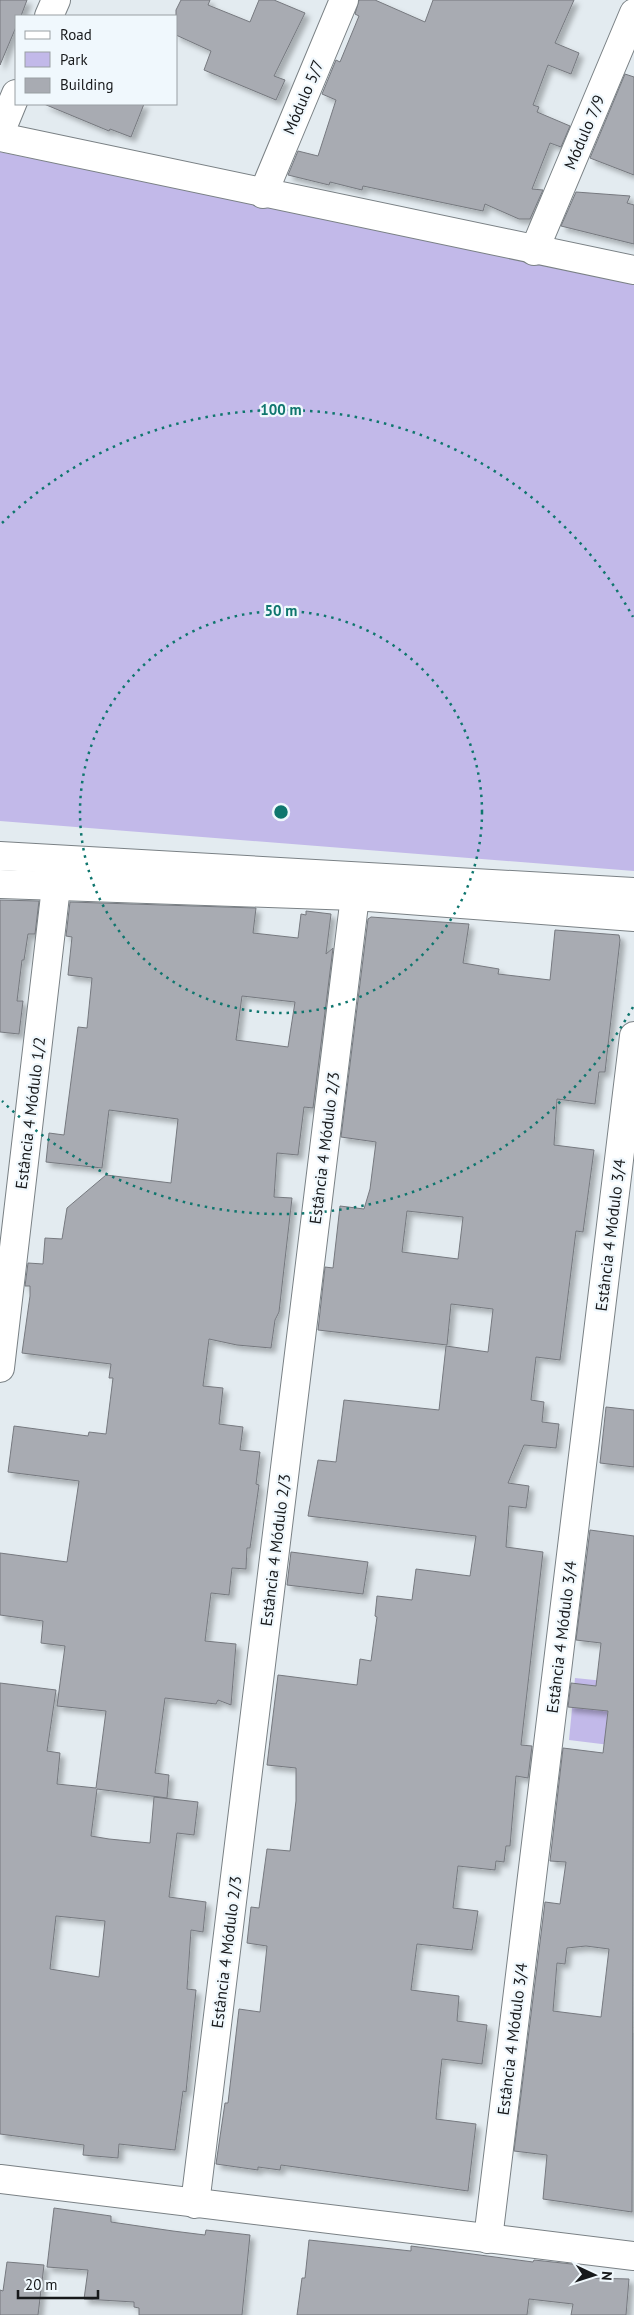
<svg xmlns="http://www.w3.org/2000/svg" width="634" height="2315" font-family="'PT Sans',sans-serif">
<defs>
<filter id="shadow"><feDropShadow dx="4.5" dy="4.5" stdDeviation="2.5" flood-color="#0004"/></filter>
</defs>
<rect width="100%" height="100%" fill="#e3ebf0"/>
<!-- green -->
<g fill="#c2b9e9">
<path d="M0,152l634,129v590l-634,-50z"/>
<path d="M575,1678l59,6v64l-65,-8z"/>
</g>
<!-- building -->
<g fill="#a8abb2" stroke="#76797f" fill-rule="evenodd" filter="url(#shadow)">
<path d="M0,0h27l-6,16h-5v11l-16,38z"/>
<path d="M181,0h29l-2,5 42,17 9,-22h15l31,13 -31,63 11,4 -9,20 -72,-30 7,-19 -35,-16v-25z"/>
<path d="M359,0h16l50,22 8,-22h141l-19,43 24,10 -8,21 -23,-9 -15,40 6,2 -2,5 33,14 -9,21 -11,-4 -18,46 11,1 -13,29h-11l-34,-15 -2,7 -120,-25 -1,4 -32,-8 -1,3 -41,-10 10,-24 20,5 18,-56 -14,-6 14,-34 4,2 19,-46 -4,-2z"/>
<path d="M625,74l9,3v98l-44,-17z"/>
<path d="M44,104h100l-13,33 -21,-8 -1,2z"/>
<path d="M576,192l54,4 -3,7 7,2v39l-73,-18z"/>
<path d="M0,900l39,1 -4,33h-7l-4,26h-2l-5,41h6l-4,33 -19,-2z"/>
<path d="M70,902l186,6 -3,25 45,5 3,-24 5,1v-4l25,3 -5,40 7,-6 -20,160 -9,-1 -6,48 -21,-2 -3,44 18,1 -13,114 -4,8 -4,28 -34,-3 -28,-6 -6,47 20,2 -4,36 24,3 -3,23 20,2 -4,32 3,1 -9,63h-3l-1,21 -14,-1 -3,27 -18,-2 -6,48 31,3 -5,61 -13,-5 -2,4 -51,-6 -10,75 14,2 -2,23 -70,-9 -6,47 18,3 41,4 4,-46 44,5 -4,33 -17,-2 -8,64 37,5 -3,30 -12,-2 -4,59 9,1 -10,102 -3,-1 -8,59 -56,-6 -1,14 -35,-3 1,-10 -84,-11v-451l56,7 -9,61 13,2 -3,31 39,4 10,-77 -49,-5 8,-60 -24,-3 2,-22 -43,-6v-62l67,9 12,-81 -71,-9 6,-46 74,10 1,-4 17,2 7,-56h-4l2,-14 -89,-11 8,-57v-10h-5l3,-23 15,1 2,-26 17,1 5,-31 39,-33 65,8 7,-64 -69,-9 -7,58 -56,-6 3,-29 15,2 14,-108 9,1 5,-50 -24,-3 4,-38 -6,-1zM242,996l53,6 -7,45 -52,-7zM56,1916l49,5 -6,56 -49,-8z"/>
<path d="M371,917l98,7 -6,39 36,6 -1,5 52,6 5,-50 64,5 1,5 -15,132h-6l-4,32 -38,-5 -3,46 40,5 -11,82 -7,-1 -16,129 -24,-3 -5,43 13,2 -2,20 17,2 -3,24 -32,-3 -16,38 21,3 -3,22 -17,-2 -3,41 37,5 -22,193 11,1 -4,32 -12,-2 -6,70h-4l-2,16 -8,-1 -1,9 -37,-4 -5,42 25,3 -6,39 -55,-6 -6,46 48,6 -2,25 30,4 -5,39 -40,-5 -3,27 -3,33 40,5 -8,67 -187,-26 -1,5 -22,-3v3l-42,-6 9,-61h3l11,-94 21,3 7,-66 -20,-3 4,-36 8,1 8,-59 23,2 6,-50v-33l-29,-3 11,-90 79,10 3,-26 11,2 6,-44 -2,-1 2,-20 35,4 4,-31 54,7 6,-40 -168,-20 10,-56 18,2 8,-62 95,10 7,-64 42,6 5,-43 -42,-5 -4,41 -129,-15 7,-63 8,1 7,-62 24,3 6,-20 6,-47 -35,-5 27,-218zM407,1211l56,6 -5,42 -56,-7z"/>
<path d="M606,1407l28,3v57l-34,-4z"/>
<path d="M590,1530l44,6 -2,676 -89,-13 4,-44 -33,-4 31,-249 15,2 6,-42 -16,-1 13,-113 40,5 5,-42 -40,-4 3,-24 25,3 5,-43 -25,-3zM586,1946l23,3 -8,68 -48,-6 4,-48 8,1 2,-16z"/>
<path d="M291,1552l77,10 -5,32 -76,-9z"/>
<path d="M54,2208l57,8v6l62,9 32,4 1,-5 44,5 -8,80h-103v-7l-5,-1v-5l-50,-3 4,-29 -41,-3z"/>
<path d="M309,2240l102,11v-5l122,16 1,-2 47,5 -1,9 11,1v3l38,1 -3,36h-55l2,-11 -44,-5 -2,16h-230l5,-37h3z"/>
<path d="M7,2262l37,3 -6,50h-38v-25l3,1z"/>
</g>
<g fill="none" stroke-linecap="round" stroke-linejoin="round">
<!-- street casing -->
<g stroke="#7a8185" stroke-width="30">
<g id="street">
<path d="M49,16l7,-16"/>
<path d="M0,133l16,-39"/>
<path d="M0,137l634,133"/>
<path d="M263,194l81,-194"/>
<path d="M534,251l100,-238"/>
<path d="M0,856l634,36"/>
<path d="M0,884l355,12 279,21"/>
<path d="M0,1368l56,-481v-17"/>
<path d="M0,2179l634,77"/>
<path d="M195,2204l160,-1308"/>
<path d="M488,2239l146,-1203"/>
</g>
</g>
<!-- street -->
<use href="#street" stroke="#fff" stroke-width="28"/>
</g>
<!-- distance rings -->
<g fill="none" stroke="#0f766e" stroke-width="2.5" stroke-dasharray="2.5 5">
<circle cx="281" cy="812" r="201"/>
<path d="M633 1007A402 402 0 0 1 2 1101M2 523A402 402 0 0 1 633 617"/>
</g>
<g text-anchor="middle" dominant-baseline="central" stroke-width="4.5" stroke-linejoin="round" paint-order="stroke">
<!-- street labels -->
<g font-size="16" fill="#17191b" stroke="#f0f8fd">
<text transform="translate(303 97) rotate(-67)">Módulo 5/7</text>
<text transform="translate(584 132) rotate(-67)">Módulo 7/9</text>
<text transform="translate(30 1113) rotate(-83)">Estância 4 Módulo 1/2</text>
<text transform="translate(324 1148) rotate(-83)">Estância 4 Módulo 2/3</text>
<text transform="translate(610 1235) rotate(-83)">Estância 4 Módulo 3/4</text>
<text transform="translate(275 1550) rotate(-83)">Estância 4 Módulo 2/3</text>
<text transform="translate(561 1637) rotate(-83)">Estância 4 Módulo 3/4</text>
<text transform="translate(226 1952) rotate(-83)">Estância 4 Módulo 2/3</text>
<text transform="translate(512 2039) rotate(-83)">Estância 4 Módulo 3/4</text>
</g>
</g>
<circle cx="281" cy="812" r="8" fill="#0f766e" stroke="#f0f8fd" stroke-width="2.5"/>
<g font-size="15" text-anchor="middle" font-weight="bold" fill="#0f766e" stroke="#f0f8fd" stroke-width="4.5" stroke-linejoin="round" paint-order="stroke">
<text x="281" y="415">100 m</text>
<text x="281" y="616">50 m</text>
</g>
<!-- legend -->
<rect x="15" y="15" width="162" height="90" fill="#f0f8fd" stroke="#999fa3"/>
<rect x="25" y="31" width="25" height="8" fill="#ffffff" stroke="#999fa3"/>
<text x="60" y="40" font-size="15" fill="#17191b">Road</text>
<rect x="25" y="52" width="25" height="15" fill="#c2b9e9" stroke="#999fa3"/>
<text x="60" y="65" font-size="15" fill="#17191b">Park</text>
<rect x="25" y="78" width="25" height="15" fill="#a8abb2" stroke="#999fa3"/>
<text x="60" y="90" font-size="15" fill="#17191b">Building</text>
<!-- north arrow -->
<g transform="translate(594 2275) rotate(94)" stroke="#f0f8fd" stroke-width="4" paint-order="stroke">
<path d="M0-4L9 19L0 12L-9 19Z" fill="#17191b"/>
<text y="-8" font-size="14" font-weight="bold" text-anchor="middle" fill="#17191b">N</text>
</g>
<!-- scale -->
<path d="M18 2290v8h80v-8" fill="none" stroke="#17191b" stroke-width="2.5"/>
<text x="25" y="2290" font-size="15" fill="#17191b" stroke="#f0f8fd" stroke-width="4" paint-order="stroke">20 m</text>
</svg>
